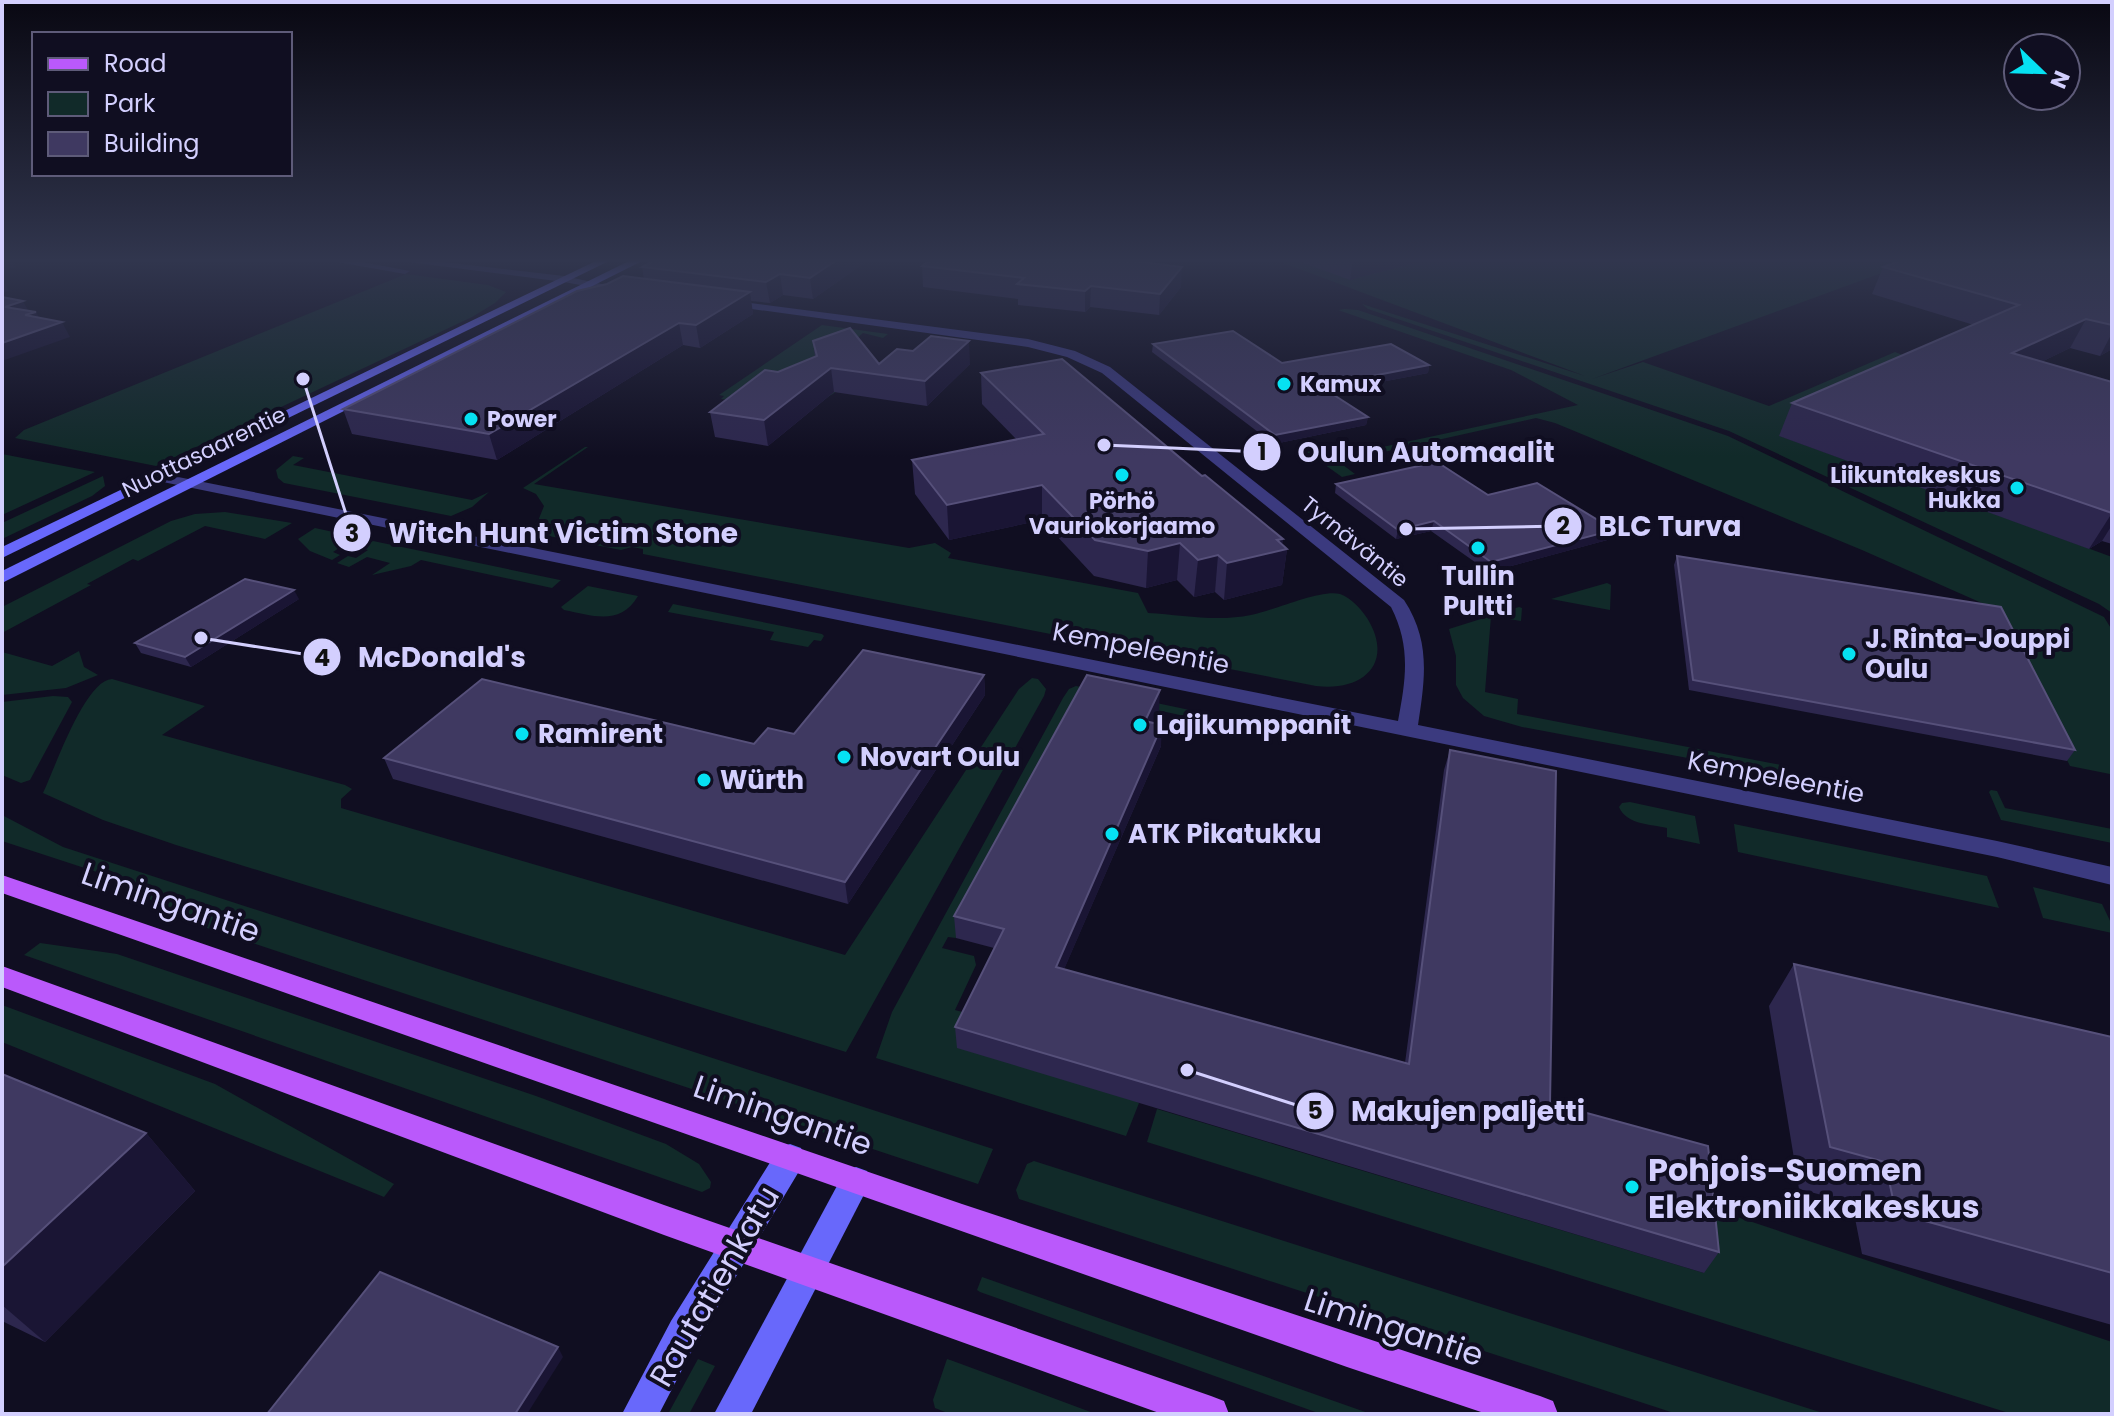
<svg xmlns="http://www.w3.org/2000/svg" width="2114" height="1416" font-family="Poppins,sans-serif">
<rect width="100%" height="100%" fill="#100e21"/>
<!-- green -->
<g fill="#112a29">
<path d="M1273,259h647l-328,120 51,-17 126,44 126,-54 10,4 -125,80 332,121v56l-13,-9 -370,-173 -361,-122 -6,-5 223,72z"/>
<path d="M406,274l82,11 18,7 -11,11 -23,14 -316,149 -141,-28 9,-8z"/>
<path d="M1345,309l13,1 370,126 376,181 8,13v147l-2,-3 -40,-8 -75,-149 7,-5 -140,-62 -307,-127 -19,-5 -197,44 16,12 -13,3 -35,-25 11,-3 13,9 247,-53 -67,-35 -173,-60z"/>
<path d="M822,325l66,9 -5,4 -20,-5c-17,13 -11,34 -21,51 -15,30 -93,19 -121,15l3,-3 -5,-1z"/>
<path d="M585,447h3l-54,37 375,64 26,-5 16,10 -3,5 190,35 10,20c34,2 69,9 103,2 22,-4 69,-26 89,-21 11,4 20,14 27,24 28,45 -4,74 -51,68l-673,-132v-5l-11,-2 -11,3 -93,-18 10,-11 6,-15 -8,-12 -13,-6z"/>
<path d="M2,454l93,18 -93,43z"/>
<path d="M293,456l11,2 -11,7 179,35 17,-8 -17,15 -21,9 -167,-33 -6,-5 -2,-8z"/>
<path d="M103,476l2,10 -13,10 -90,43v-16z"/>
<path d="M225,512l67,11 -27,16 -60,-13 -67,35 -5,-2 -46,25 4,1 -89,48v-26l169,-86 24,-7z"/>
<path d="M315,528l50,11 -11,7 -9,-2 -12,8 7,3 -8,5 -22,-9 -12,-12z"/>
<path d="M373,541l187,39h1l-9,8 -131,-28 -10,6 -39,9 18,-12 -23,-6 -18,10 -12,-4 11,-7 8,2 12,-8 -7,-2z"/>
<path d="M1607,583l4,2 -1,25 -59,-11z"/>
<path d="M588,586l50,10c-18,30 -44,20 -74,14l-3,-3z"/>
<path d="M673,604l149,30 2,2 -3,5 -7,-1 -6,7 -38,-7 4,-8 -106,-20z"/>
<path d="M1519,607l3,1 -1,13 -30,-5 -6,76 33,7 -1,15 269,52 3,11 -267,-50 -38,-11 -21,-18 -7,-13v-29l-7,-27z"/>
<path d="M79,651l5,16 14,8 -32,13 -64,7v-43l50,14z"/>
<path d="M1032,678l6,1 8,10 -2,7 -198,356 -670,-207 -73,-25 -60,-27c12,-25 42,-113 69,-114l93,27 -43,29 183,50 7,4 -11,10v9l504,147 174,-266z"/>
<path d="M1076,686l161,34 8,9 -158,-34 -131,243 -8,-1 -6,11 32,8 2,9 -21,45 18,5 166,88 -13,33 -250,-78 16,-46 171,-314 6,-9z"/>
<path d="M53,696l15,1 4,5 -42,78 -9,3 -19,-8v-73z"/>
<path d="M1991,790l6,1 8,17 107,21v14l-111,-23 -12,-28z"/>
<path d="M1630,802l65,14 5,28 -33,-7v-9c-17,-4 -40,-3 -48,-21l3,-4z"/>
<path d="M2,815l61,32 930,302 -15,35 -786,-261 -86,-48 -104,-34z"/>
<path d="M1734,824l253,52 12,32 -261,-56z"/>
<path d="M2033,887l69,17 10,21v8l-69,-15z"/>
<path d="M40,943l77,11 419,142 130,48 33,20 12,18 -1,6 -8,4 -678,-237z"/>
<path d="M2,1005l213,79 179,100 -10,13 -382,-155z"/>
<path d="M1157,1109l547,164 -6,-69 414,138v72h-100l-865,-272z"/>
<path d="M1034,1161l792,253h-149l-658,-215 -3,-9 11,-26z"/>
<path d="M982,1277l3,1 386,136h-50l-341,-122 -3,-2z"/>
<path d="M698,1359l17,7 -26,48h-21z"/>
<path d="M947,1359l6,2 143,53h-146l-15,-6 -2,-8z"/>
</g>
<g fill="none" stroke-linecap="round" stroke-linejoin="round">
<!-- minor -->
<g fill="#3b3a7f" fill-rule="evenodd">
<path d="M320,259h26l64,12 -5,3z"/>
<path d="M385,259h33l146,17 65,14 -5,3 -60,-11z"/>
<path d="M727,300l301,39 47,12 35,16 294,233c27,41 21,79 14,125l579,116 115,26v18l-115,-28 -1839,-376 -7,-4 7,-4 1240,248c8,-42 13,-75 -7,-114l-289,-234 -35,-16 -39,-10 -305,-42v-4z"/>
</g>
<!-- secondary -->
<g fill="#6868fb" fill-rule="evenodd">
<path d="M600,259h13l-611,299v-11z"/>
<path d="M633,259h13l-644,324v-12z"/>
<path d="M790,1144l11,4 4,10 -4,10 -106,177 -36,69h-37l49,-93 108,-173z"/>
<path d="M856,1167l11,4 4,10 -120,233h-37l131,-243z"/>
</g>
<!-- primary -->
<g fill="#ba59fb" fill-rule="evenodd">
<path d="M2,875l960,329 578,192 13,5 5,13h-71l-140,-47 -1345,-474z"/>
<path d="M2,966l662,239 547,191 13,5 5,13h-67l-498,-179 -662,-248z"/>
</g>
</g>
<!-- wall -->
<g fill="#2d274e">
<path d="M870,259l-57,40 -30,-4 -13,8 -19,-2 2,13 -53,34 -17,-3 -186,115 -145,-26 -9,-25 301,-130 -2,-12z"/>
<path d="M1293,259h136l-79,21z"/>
<path d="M2112,259v90l-12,7 -30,-8 -29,14 71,20v162l-10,-3 -13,8 -310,-113 13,-33 182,-78 -102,-31 11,-27z"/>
<path d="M1133,261l48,26 -22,28 -69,-8 -5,5 -67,-7v-6l-95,-12 -1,-21z"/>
<path d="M813,341l66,23h91l-43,42 -93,-14 -66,54 -53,-9 -5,-25 68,-40 37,-15z"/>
<path d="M1153,344l129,19 147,2 -1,8 -99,19 39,25 -2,8 -92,19 -122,-92z"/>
<path d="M981,373l221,103 81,63 -1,5 5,5 -5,36 -58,15 -9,-8 -21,5 -17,-17 -31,8 -52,-12 -52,-56 -93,20 -34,-46 -3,-34 105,-20 -35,-36z"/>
<path d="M1336,484l152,11 126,35 -3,9 -122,33 -58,-41 -35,8 -61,-46z"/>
<path d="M1677,556l398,194 -8,11 -378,-71 -15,-125z"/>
<path d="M299,599l-108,68 -50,-14 -6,-10z"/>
<path d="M984,675l1,20 -137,209 -455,-125 -9,-21 370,-14 40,-10z"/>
<path d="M1159,710l-6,13 8,23 -97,223 341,94 39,-293 6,-20 100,353 169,149 -15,21 -747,-225 -2,-21 39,-79 -38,-10 -2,-22z"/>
<path d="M1794,964l318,73v288l-250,-71 -10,-51 -53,-14 -30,-183z"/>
<path d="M2,1074l144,59 49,58 -150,151 -43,-21z"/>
</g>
<!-- shaded-wall -->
<g fill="#1a1534">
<path d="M2,259h9l5,8 -14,4z"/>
<path d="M838,259h32l-57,40 -3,-21z"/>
<path d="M1353,259h76l-79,21z"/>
<path d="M1182,267l-1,20 -22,28 1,-21z"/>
<path d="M780,274l3,21 -13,8 -4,-21z"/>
<path d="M2,279l7,12 -7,2z"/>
<path d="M1091,286l-1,21 -5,5v-21z"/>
<path d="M750,292l3,22 -53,34 -4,-23z"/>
<path d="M23,301l7,13 6,-2 8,14 -39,-19z"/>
<path d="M2086,319l-16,29 -74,36 16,-31z"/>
<path d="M62,322l8,15 -68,24v-18z"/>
<path d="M679,323l4,22 -186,115 -8,-26z"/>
<path d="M2112,333v16l-12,7z"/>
<path d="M969,341l1,23 -43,42 -2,-25z"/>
<path d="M1429,365l-1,8 -109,21 1,-8z"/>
<path d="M831,368l3,24 -66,54 -4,-26z"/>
<path d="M1368,417l-2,8 -92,19 1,-9z"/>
<path d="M1042,485v35l-93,20 -2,-35z"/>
<path d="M2112,513v12l-10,16 -13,8z"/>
<path d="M1434,521l-3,10 -35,8 2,-9z"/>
<path d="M1614,530l-3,9 -122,33 2,-10z"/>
<path d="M1283,539l-2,11 6,-1 -5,36 -58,15 3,-37 50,-23z"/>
<path d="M1180,543l-3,37 -31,8 2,-37z"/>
<path d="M1218,555l-3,37 -21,5 4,-37z"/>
<path d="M294,590l5,9 -108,68 -6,-10z"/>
<path d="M984,675l1,20 -137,209 -3,-22z"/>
<path d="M1160,690l-1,20 -15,32 1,-21z"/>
<path d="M1162,725l-1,21 -105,242v-21z"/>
<path d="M146,1133l49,58 -150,151 -43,-37v-38z"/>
<path d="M558,1347l5,10 -36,57h-12z"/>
</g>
<!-- building -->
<g fill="#3f3961" stroke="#56507a" stroke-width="2">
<path d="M657,259h181l-28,19 -30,-4 -14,8 -124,-15z"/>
<path d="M931,259h187l64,8 -22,27 -69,-8 -6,5 -68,-7 7,-6 -102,-12z"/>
<path d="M1905,259h207v66l-26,-6 -74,34 100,29v131l-320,-110 227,-98 -136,-38z"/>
<path d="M623,276l127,16 -54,33 -17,-2 -190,111 -146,-25 234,-118 30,-7z"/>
<path d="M2,297l21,4 -18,6 31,5 -11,3 37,7 -60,21z"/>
<path d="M850,328l29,36 18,-15 16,2 18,-15 38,5 -44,40 -94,-13 -67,52 -54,-8 55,-42 13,2 39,-16 -4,-15z"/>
<path d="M1233,331l49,32 109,-19 38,21 -109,21 48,31 -93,18 -122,-91z"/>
<path d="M1062,359l140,117 3,-1 78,64 -6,1 10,9 -60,14 -9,-8 -20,5 -18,-17 -32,8 -53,-11 -53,-55 -95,20 -35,-45 132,-26 -63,-61z"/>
<path d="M1437,462l51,33 49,-12 77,47 -123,32 -57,-41 -36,9 -62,-46z"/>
<path d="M1677,556l324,51 74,143 -382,-70z"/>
<path d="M245,579l49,11 -109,67 -50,-14z"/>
<path d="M863,650l121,25 -139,207 -461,-124 98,-79 272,65 14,-16 26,6z"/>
<path d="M1087,675l73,15 -15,31 17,4 -106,242 353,97 41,-314 106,21 -6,332 158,43 11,106 -764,-225 49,-98 -50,-13z"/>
<path d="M1794,964l318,73v236l-216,-60 -11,-51 -55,-15z"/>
<path d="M2,1074l144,59 -144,134z"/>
<path d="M380,1272l178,75 -43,67h-248z"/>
</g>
<!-- sky -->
<linearGradient id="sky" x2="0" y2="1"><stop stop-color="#090812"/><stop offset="0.57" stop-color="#31364e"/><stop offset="1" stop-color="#31364e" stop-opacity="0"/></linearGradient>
<rect width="2114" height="457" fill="url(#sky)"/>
<!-- markers -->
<g fill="#06e1f2" stroke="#100e21" stroke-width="3">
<circle cx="1284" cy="384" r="8"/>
<circle cx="471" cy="419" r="8"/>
<circle cx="1122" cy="475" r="8"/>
<circle cx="2017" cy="488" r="8"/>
<circle cx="1478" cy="548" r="8"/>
<circle cx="1849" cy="654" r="8"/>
<circle cx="1140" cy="725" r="8"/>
<circle cx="522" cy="734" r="8"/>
<circle cx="844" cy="757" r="8"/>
<circle cx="704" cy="780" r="8"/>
<circle cx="1112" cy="834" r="8"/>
<circle cx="1632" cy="1187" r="8"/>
</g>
<g text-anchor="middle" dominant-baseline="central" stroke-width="8" stroke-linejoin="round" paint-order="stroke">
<!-- far-poi labels -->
<g font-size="22" font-weight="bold" fill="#d3cffe" stroke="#100e21" text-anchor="start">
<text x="1300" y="384">Kamux</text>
<text x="487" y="419">Power</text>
<text x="2001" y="475" text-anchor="end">Liikuntakeskus<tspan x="2001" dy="25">Hukka</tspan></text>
<text x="1122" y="501" text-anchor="middle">Pörhö<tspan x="1122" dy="25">Vauriokorjaamo</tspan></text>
</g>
<!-- far-street labels -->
<g font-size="22" fill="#d3cffe" stroke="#100e21">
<text transform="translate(204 452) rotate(-26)">Nuottasaarentie</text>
<text transform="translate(1355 542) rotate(39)">Tyrnäväntie</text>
</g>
<!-- poi labels -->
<g font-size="26" font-weight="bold" fill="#d3cffe" stroke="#100e21" text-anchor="start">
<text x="1478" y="576" text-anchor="middle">Tullin<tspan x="1478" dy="30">Pultti</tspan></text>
<text x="1865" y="639">J. Rinta-Jouppi<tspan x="1865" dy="30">Oulu</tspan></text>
<text x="1156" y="725">Lajikumppanit</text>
<text x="538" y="734">Ramirent</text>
<text x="860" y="757">Novart Oulu</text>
<text x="720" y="780">Würth</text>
<text x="1128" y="834">ATK Pikatukku</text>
</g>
<!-- street labels -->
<g font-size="26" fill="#d3cffe" stroke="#100e21">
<text transform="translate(1141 648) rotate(11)">Kempeleentie</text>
<text transform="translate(1776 777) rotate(11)">Kempeleentie</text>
</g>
<!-- near-street labels -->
<g font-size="32" fill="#d3cffe" stroke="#100e21">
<text transform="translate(171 902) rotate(19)">Limingantie</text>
<text transform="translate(783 1115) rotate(19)">Limingantie</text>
<text transform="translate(714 1286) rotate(-60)">Rautatienkatu</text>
<text transform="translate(1394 1327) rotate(18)">Limingantie</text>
</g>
<!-- near-poi labels -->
<g font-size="32" font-weight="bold" fill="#d3cffe" stroke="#100e21" text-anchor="start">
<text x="1648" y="1169">Pohjois-Suomen<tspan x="1648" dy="37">Elektroniikkakeskus</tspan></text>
</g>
</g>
<!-- callouts -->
<path fill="none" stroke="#d3cffe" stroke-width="3" d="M1104 445L1262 452M1406 529L1563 526M303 379L352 533M201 638L322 657M1187 1070L1315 1111"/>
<g fill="#d3cffe" stroke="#100e21" stroke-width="3">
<circle cx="1104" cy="445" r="8"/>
<circle cx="1406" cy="529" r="8"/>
<circle cx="303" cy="379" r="8"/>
<circle cx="201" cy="638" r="8"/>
<circle cx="1187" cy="1070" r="8"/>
<circle cx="1262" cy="452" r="20"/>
<circle cx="1563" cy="526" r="20"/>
<circle cx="352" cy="533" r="20"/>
<circle cx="322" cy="657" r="20"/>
<circle cx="1315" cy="1111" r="20"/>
</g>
<g font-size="24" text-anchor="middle" font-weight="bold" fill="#111">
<text x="1262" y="460">1</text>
<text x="1563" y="534">2</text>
<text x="352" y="542">3</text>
<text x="322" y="666">4</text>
<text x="1315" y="1119">5</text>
</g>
<g font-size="28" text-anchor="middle" font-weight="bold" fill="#d3cffe" stroke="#100e21" stroke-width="8" stroke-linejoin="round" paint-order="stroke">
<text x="1426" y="462">Oulun Automaalit</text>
<text x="1670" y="536">BLC Turva</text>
<text x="563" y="543">Witch Hunt Victim Stone</text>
<text x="442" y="667">McDonald's</text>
<text x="1468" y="1121">Makujen paljetti</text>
</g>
<!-- border -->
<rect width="2114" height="1416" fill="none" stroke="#d3cffe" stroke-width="8"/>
<!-- legend -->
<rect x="32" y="32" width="260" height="144" fill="#100e21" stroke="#5e5b79" stroke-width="2"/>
<rect x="48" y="58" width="40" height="12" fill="#ba59fb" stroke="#5e5b79" stroke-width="2"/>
<text x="104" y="72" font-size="24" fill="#d3cffe">Road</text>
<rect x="48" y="92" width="40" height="24" fill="#112a29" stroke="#5e5b79" stroke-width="2"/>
<text x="104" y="112" font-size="24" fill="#d3cffe">Park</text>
<rect x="48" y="132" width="40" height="24" fill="#3f3961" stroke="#5e5b79" stroke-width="2"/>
<text x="104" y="152" font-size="24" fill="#d3cffe">Building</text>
<!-- north arrow -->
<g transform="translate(2042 72) rotate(113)"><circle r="38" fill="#100e21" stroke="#5e5b79" stroke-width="2"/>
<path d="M0-6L14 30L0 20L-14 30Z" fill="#06e1f2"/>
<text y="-12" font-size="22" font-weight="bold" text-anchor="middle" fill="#d3cffe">N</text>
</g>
</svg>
